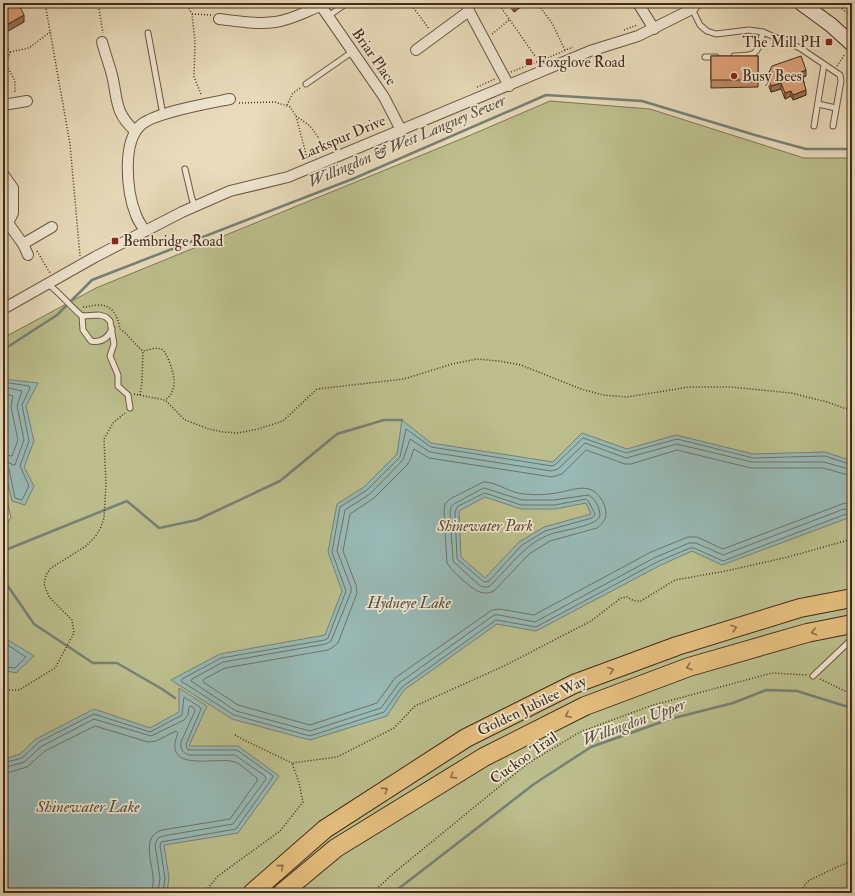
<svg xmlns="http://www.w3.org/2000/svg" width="855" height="896" font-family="'IM FELL Double Pica',serif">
<rect width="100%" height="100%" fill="#e9dcbc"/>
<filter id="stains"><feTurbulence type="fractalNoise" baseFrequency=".005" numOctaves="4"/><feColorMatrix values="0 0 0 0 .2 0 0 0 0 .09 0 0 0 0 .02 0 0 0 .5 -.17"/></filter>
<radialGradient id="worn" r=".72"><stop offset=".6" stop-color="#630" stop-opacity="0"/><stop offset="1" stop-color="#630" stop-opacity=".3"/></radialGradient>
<!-- green -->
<path fill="#bcbf8d" stroke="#807653" d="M550,101l100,8 154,49h48v735h-849v-366l8,-9 -8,-34v-146l93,-50 370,-151z"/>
<!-- water -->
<g fill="#98bab6" stroke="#768177" fill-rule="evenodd">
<path d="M3,379l35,4 -12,23 8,35 -10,26 10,19 -9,19 -13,-4 -9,-39z"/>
<path d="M402,420l29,23 122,19 29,-29 45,16 49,-14 77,19 72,-2 27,9v59l-4,-2 -126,47 -30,-14 -33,15 -123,65 -39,-7 -93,66 -17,26 -77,24 -78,-21 -61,-39 49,-26 105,-19 17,-44 -14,-39 9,-48 27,-17 33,-33zM485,497l36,12h34l31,-6 5,11 -47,13 -25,15 -34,36 -24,-21 -2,-46z"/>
<path d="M3,637l31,19 -18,17 -13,-3z"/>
<path d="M179,688l28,18 -18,40h49l41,30 -41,57 -74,12 5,33 -2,15h-164v-133l17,-6 16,-15 58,-30 56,19 29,-16z"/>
</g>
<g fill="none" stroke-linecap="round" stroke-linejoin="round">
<!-- shore -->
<g stroke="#6e7368" stroke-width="1">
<path d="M3,382l26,4 1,2 -8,17 7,36 -9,25 9,20 -7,14 -7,-2 -6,-29 -3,-2 -3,-1"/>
<path d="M3,387l19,4 -5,15 7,34 -9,25h-2l-5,-3 -5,-1"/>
<path d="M3,393l10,3 -2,11 7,33 -6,16 -9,-1"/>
<path d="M852,465l-27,-9 -72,2 -76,-19 -51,14 -43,-15 -27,26 -4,2 -121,-19 -25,-18 -6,28 -33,33 -27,17 -8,45 14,39 -18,47 -3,2 -104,18 -39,21 -1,2 53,34 76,21 74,-24 18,-25 94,-67 40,7 121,-65 33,-14h4l29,13 123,-47 6,1"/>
<path d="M852,470l-28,-8h-72l-75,-18 -51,14 -41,-15 -27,26 -7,2 -121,-19 -20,-13 -7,21 -33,34 -25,16 -8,41 14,36v5l-20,49 -5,3 -103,18 -31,17 -1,2 45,30 74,20 71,-23 18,-25 95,-68h5l36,7 119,-64 35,-15h7l27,12 121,-46 8,1"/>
<path d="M852,476l-29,-8h-72l-74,-18 -46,14h-6l-39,-14 -24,24 -10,3 -123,-19 -15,-9 -4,11 -3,5 -33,33 -24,16 -7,37 13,34 1,8 -19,50 -5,4 -5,3 -103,18 -21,11 -1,3 35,23 72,20 67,-22 18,-25 97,-68 8,-1 34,6 117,-63 37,-15h9l26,12 119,-45 10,-1"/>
<path d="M484,482c14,0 27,12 41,12 10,1 21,1 31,-1 10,-1 23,-7 33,-4 9,2 17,15 17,24 0,7 -4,11 -9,15l-47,13 -21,13 -34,36c-4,3 -9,4 -15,2 -8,-2 -29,-22 -33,-29l-3,-51 1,-8 5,-5z"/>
<path d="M484,488l38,12h32l34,-5c7,3 12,13 12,21 -5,11 -39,14 -52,19 -23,9 -39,32 -56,49 -4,4 -9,4 -13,1l-26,-24 -3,-49 1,-5 3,-3z"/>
<path d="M485,493l36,12h34l31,-6 3,3 6,12 -3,4 -47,13 -23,14 -33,36 -5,1 -27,-23 -2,-47 2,-5z"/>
<path d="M3,642l23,15 -11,11 -12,-1"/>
<path d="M3,763l19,-5 17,-16 55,-28 56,18 32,-17 2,-18 16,10 1,2 -15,35 1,5 3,1h47l35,25 1,2 -37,52 -75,13 -1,4 5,32 -2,15"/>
<path d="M3,768l21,-6 18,-16 52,-27 57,17 33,-16 4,-5 1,-8 2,-1 3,2 1,3 -14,31c-1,7 2,12 9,13h45l30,21 1,3 -33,45 -70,12 -5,2 -3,6 5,34 -2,15"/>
<path d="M3,774l24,-7 18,-16 50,-25 53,16 8,-1 20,-10 2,2c-16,39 33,25 53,28 7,0 20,13 26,17v3l-27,38 -68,11c-21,6 -10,32 -9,47 1,5 -1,11 -1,16"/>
</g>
<!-- stream -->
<g stroke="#768177" stroke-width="2.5">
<path d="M3,350l54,-35 35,-35 263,-102 191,-83 96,6 113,34 51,14h46"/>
<path d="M3,551l124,-50 32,27 38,-8 83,-39 57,-47 47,-14h18"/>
<path d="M3,579l31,45 59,39h24l45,26 13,9"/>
<path d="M393,893l141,-109 57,-37 79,-28 63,-16 33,-13 31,1 48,15h7"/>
</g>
<!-- lane casing -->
<g stroke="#6d5842" stroke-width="7">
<g id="lane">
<path d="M692,9l8,16 7,6 9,3 33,-4 14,2 37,16 40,27 1,6 -8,45"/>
<path d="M327,17l20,-14"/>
<path d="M148,33l15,82"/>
<path d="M3,44v-1"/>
<path d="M734,56c24,0 23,-2 29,-24"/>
<path d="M705,57h11"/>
<path d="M306,84l46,-32"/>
<path d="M818,104l18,4"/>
<path d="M814,126l10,-61"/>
<path d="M185,169l7,30 3,7"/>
<path d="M48,284c12,9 22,22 34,32l1,14 8,11c10,2 17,-3 21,-12"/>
<path d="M82,316l17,-1 7,2 4,4 4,23 -4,12 8,19v11l10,9 2,13"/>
<path d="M813,676l39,-37"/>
</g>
</g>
<!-- street casing -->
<g stroke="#6d5842" stroke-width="12">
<g id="street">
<path d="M319,3l65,94 17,33"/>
<path d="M466,3l3,8 40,75"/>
<path d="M638,3l16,26"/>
<path d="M219,19c18,2 38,6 56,3 16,-2 30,-10 45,-16"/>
<path d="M102,42c3,11 7,22 10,33 6,25 2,37 23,56"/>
<path d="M416,50l53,-39"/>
<path d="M3,105l24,-4"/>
<path d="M3,174l10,14v25l-5,10 -5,2"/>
<path d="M8,223l15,21 5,11"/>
<path d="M145,231c-3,-5 -7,-10 -9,-16 -9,-22 -15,-74 6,-91 15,-12 68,-21 88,-25"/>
<path d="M23,244l29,-17"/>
<path d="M3,309l92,-52 87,-45 48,-21 58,-14 302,-126 48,-15 54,-27 5,-6"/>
</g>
</g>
<!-- secondary casing -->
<g stroke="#442c19" stroke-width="16">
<path id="secondary" d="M801,3l30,22 21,19"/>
</g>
<!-- highway casing -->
<g stroke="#442c19" stroke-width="20">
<g id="highway">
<path d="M252,893l73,-64 141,-91 108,-54 103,-38 123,-38 52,-10"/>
<path d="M282,893l54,-45 148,-91 101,-51 104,-39 118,-34 45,-9"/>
</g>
</g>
<!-- path -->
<g stroke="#442c19" stroke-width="1.5" stroke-dasharray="1 2" stroke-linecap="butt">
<path d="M45,3l25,141 10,112"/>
<path d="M98,3l5,30"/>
<path d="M186,3l6,11 3,28 -1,35 7,17"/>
<path d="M410,3l19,26"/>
<path d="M498,3l37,53 7,4"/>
<path d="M537,3l15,20 13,27"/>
<path d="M785,3l5,4"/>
<path d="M835,3l12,10 5,6"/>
<path d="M192,14l20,1"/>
<path d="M624,30l13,-5"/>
<path d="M492,34l17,-14"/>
<path d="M8,49l2,3 -4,12 9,17v12"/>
<path d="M10,52l19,-4 21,-16"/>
<path d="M545,59l28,-12"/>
<path d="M837,66l8,-12"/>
<path d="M511,72l28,-11"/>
<path d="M477,87l18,-8"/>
<path d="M239,103l36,-1 15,5 6,9 11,42"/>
<path d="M287,105l6,-12 7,-5"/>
<path d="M296,116l14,10 18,25"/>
<path d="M37,251l13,22"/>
<path d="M83,307c5,0 10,-2 16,-2 14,0 19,12 21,24 9,6 14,15 23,22 5,-1 13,-4 18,-2 7,3 14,28 13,35 -1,7 -3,12 -9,16"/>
<path d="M134,394l31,6 20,20 24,9 14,3 15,1 20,-4 25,-8 34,-32 87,-10 48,-15 25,-5 22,2 22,4 60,24 22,6 24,2 62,-10h42l60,6 36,9 25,9"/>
<path d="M140,395l2,-13 1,-31"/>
<path d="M820,679l25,12 7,-1"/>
<path d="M3,690h16l36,-22 19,-35 -2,-13 -23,-23 -5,-13 2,-9 5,-7 35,-22 9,-9 5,-8 4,-11 2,-34 -2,-45 9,-16 12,-10"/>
<path d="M235,735l11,6 46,22"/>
<path d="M204,893l14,-17 62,-45 23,-29 -4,-19 -7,-20 45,-6 57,-29 21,-22 89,-40 87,-45 30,-23 6,-1 7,4h7l34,-21 51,-9 62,-14 64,-18"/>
<path d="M372,893l23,-21 132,-108 53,-32 70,-26 122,-33 35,2"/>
<path d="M470,893l7,-3 2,3"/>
<path d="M619,893l7,-3 1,3"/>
<path d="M639,893l13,-4"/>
<path d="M799,893l9,-12 31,-15 9,-3 4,2"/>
</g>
<!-- lane -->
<use href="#lane" stroke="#f1e8d3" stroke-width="5"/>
<!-- street -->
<use href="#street" stroke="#f1e8d3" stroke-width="10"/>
<!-- secondary -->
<use href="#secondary" stroke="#f1e8d3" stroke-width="14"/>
<!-- highway -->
<use href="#highway" stroke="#e4be7e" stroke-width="18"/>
</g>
<!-- wall -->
<g fill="#c18c6a" stroke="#442c19">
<path d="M507,3h15v3l-8,6z"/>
<path d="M711,56h47v31l-47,1z"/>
<path d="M767,76h39l-3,1 3,18 -13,5 -2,-4 -6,3 -4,-10 -10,3 -4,-10z"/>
<path d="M852,94v36l-4,-1v-6z"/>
</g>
<!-- shaded-wall -->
<g fill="#9d7256" stroke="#442c19">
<path d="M518,3h4v3l-8,6v-6z"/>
<path d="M24,15v7l-21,12v-7z"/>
<path d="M806,70v6l-5,2v-6z"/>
<path d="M781,83v6l-10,3v-6z"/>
<path d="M806,90v5l-13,5v-5z"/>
<path d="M791,91v5l-6,3v-6z"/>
</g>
<!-- building -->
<g fill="#e0a37b" stroke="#442c19">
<path d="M3,3h15l6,12 -21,12z"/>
<path d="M511,3h7l-4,3z"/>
<rect x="711" y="56" width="47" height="24"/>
<path d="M801,56l5,14 -5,2 5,18 -13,5 -2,-4 -6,2 -4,-10 -10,3 -4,-10 5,-10z"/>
<path d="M852,94v30l-4,-1z"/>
</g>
<!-- one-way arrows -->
<defs><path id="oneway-chevron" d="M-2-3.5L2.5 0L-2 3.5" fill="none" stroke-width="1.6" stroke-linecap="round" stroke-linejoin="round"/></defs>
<g stroke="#8c6e46">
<use href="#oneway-chevron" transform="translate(734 628) rotate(-17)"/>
<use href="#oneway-chevron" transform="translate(814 632) rotate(168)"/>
<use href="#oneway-chevron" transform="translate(689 667) rotate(161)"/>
<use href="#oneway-chevron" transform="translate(611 670) rotate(-20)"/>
<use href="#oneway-chevron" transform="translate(568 715) rotate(153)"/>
<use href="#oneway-chevron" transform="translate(453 776) rotate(148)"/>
<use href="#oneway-chevron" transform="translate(385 790) rotate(-33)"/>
<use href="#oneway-chevron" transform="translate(281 867) rotate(-41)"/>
</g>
<!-- markers -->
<g fill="#8f2418" stroke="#f1e8d3" stroke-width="1.5">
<rect x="825" y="38" width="8" height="8" rx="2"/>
<rect x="525" y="58" width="8" height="8" rx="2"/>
<circle cx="734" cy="76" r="4"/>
<rect x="111" y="237" width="8" height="8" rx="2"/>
</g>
<g text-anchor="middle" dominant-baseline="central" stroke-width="3.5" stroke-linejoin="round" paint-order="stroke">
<!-- poi labels -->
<g font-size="15" fill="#442c19" stroke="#f1e8d3" text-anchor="start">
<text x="821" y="42" text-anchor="end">The Mill PH</text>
<text x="537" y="62">Foxglove Road</text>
<text x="742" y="76">Busy Bees</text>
<text x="123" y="241">Bembridge Road</text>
</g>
<!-- street labels -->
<g font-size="15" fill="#442c19" stroke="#f1e8d3">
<text transform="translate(374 57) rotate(55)">Briar Place</text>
<text transform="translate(342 138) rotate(-23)">Larkspur Drive</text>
<text transform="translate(532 706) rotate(-26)">Golden Jubilee Way</text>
<text transform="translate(524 758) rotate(-35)">Cuckoo Trail</text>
</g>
<!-- park labels -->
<g font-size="15" font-style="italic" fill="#5c4930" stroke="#f1e8d3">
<text x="485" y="526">Shinewater Park</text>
</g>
<!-- water labels -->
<g font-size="16" font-style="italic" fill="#595040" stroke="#f1e8d3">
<text transform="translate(407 141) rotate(-23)">Willingdon &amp; West Langney Sewer</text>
<text x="409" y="603">Hydneye Lake</text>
<text transform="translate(634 722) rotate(-20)">Willingdon Upper</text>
<text x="88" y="807">Shinewater Lake</text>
</g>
</g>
<!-- margin -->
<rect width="855" height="896" fill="none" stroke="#e9dcbc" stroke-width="16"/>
<rect x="4" y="4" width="847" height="888" fill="none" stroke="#442c19" stroke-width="2"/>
<rect x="8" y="8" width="839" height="880" fill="none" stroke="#442c19"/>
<rect width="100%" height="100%" filter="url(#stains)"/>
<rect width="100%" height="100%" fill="url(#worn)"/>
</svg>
